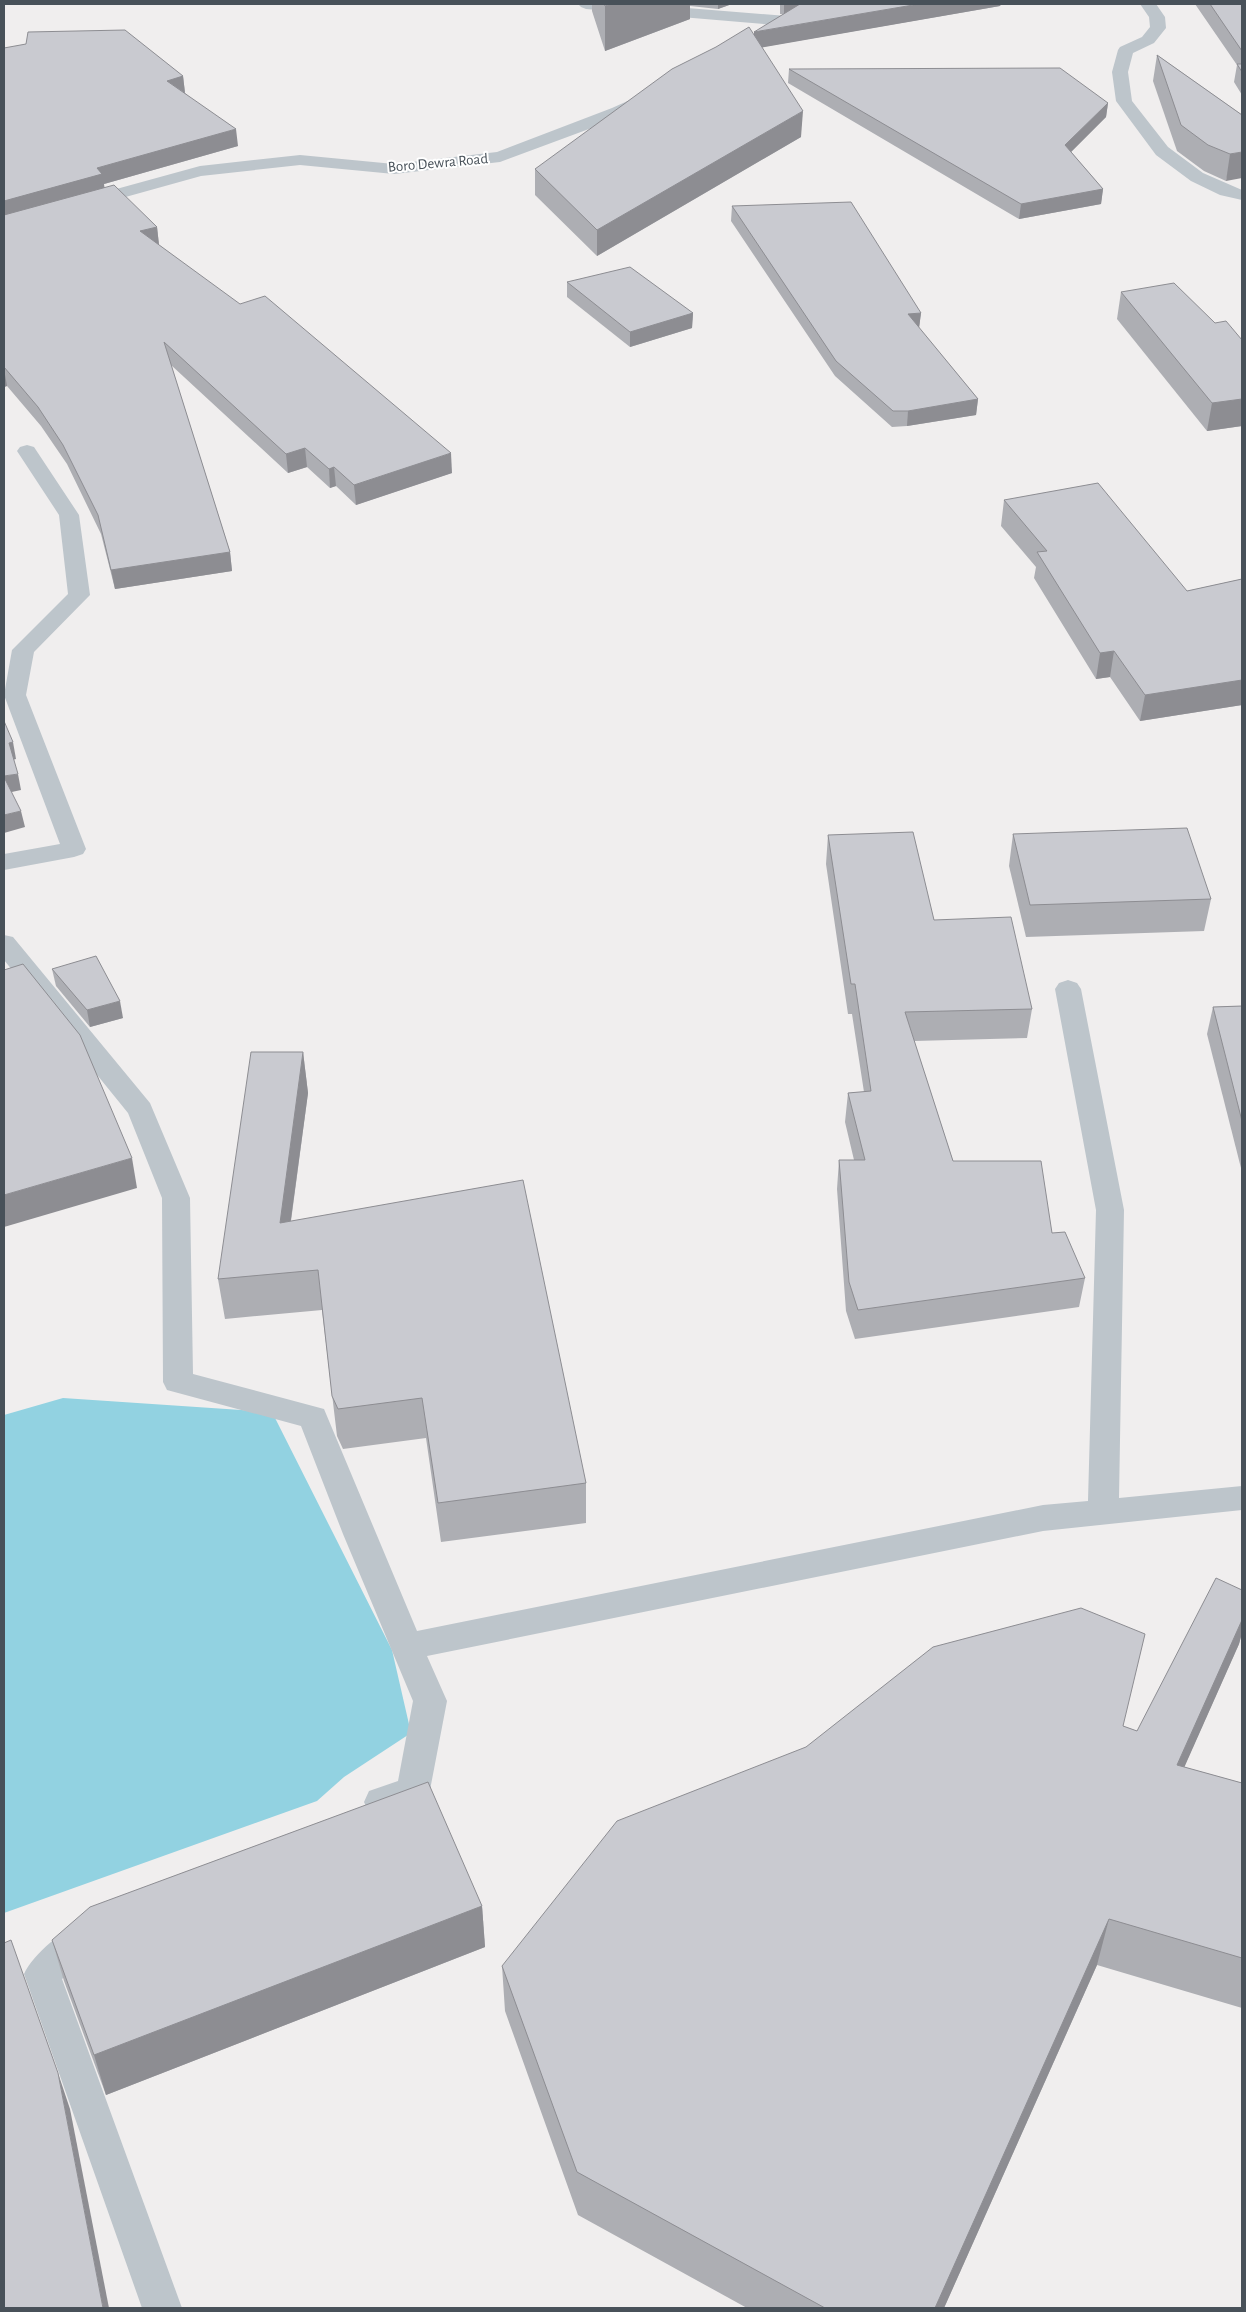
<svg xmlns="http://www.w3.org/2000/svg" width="1246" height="2312" font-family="'Alegreya Sans',sans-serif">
<rect width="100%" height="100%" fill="#f0eeee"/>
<!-- water -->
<path fill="#92d2e1" d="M63,1398l209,14 120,238 19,83 -67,44 -27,24 -313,112v-498z"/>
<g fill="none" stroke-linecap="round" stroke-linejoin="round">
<!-- minor -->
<g fill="#bdc5cb" fill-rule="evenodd">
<path d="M578,4h60l149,12 6,2 2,3 -2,3 -6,2 -201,-17 -5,-2z"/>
<path d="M1140,4h16l9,13 1,11 -12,15 -21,10 -5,19 4,29 36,46 35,26 39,17v10l-22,-5 -29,-14 -35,-26 -40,-54 -4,-29 6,-22 2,-3 22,-10 8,-10 -1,-10z"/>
<path d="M641,95l6,2 2,3 -2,3 -23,13 -124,46 -106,12 -94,-9 -99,11 -115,32 -6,-1 -3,-4 3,-4 120,-33 100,-11 94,9 103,-12 115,-44z"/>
<path d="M27,445l7,2 45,68 11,80 -56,57 -8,43 60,154 -3,5 -9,3 -70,13v-16l56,-10 -56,-149 8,-45 56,-56 -9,-79 -42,-64 3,-4z"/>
<path d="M4,935l9,2 137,166 40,95 3,176 131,35 93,222 626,-126 45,-4 8,-291 -41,-221 4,-6 9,-3 9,3 4,6 43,221 -5,288 123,-12v24l-199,21 -616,125 20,45 -17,89 -5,11 -44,16 -12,-4 -5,-11 5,-11 29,-10 15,-80 -70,-167 -42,-108 -134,-36 -4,-8 -1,-184 -34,-85 -124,-153z"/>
<path d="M86,1920l13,4 5,12 -5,12 -37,31 120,329h-40l-118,-334c9,-20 41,-46 62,-54z"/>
</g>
</g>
<!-- wall -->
<g fill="#adaeb3">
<path d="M592,4h140l-14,5 -28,-3v13l-85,32 -13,-40z"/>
<path d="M780,4h221l-1,2 -238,41 39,90 -204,119 -62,-61v-26l219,-135 29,-20h-3z"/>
<path d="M1195,4h47v91l-8,-13 3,-17z"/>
<path d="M4,48l179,28 2,17 53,53 -134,38v3l53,40 2,18 293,228 -96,32 -20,-19 -6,2 -23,-21 -19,6 -117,-108 59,187 2,19 -117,18 -14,-55 -34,-70 -26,-38 -34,-40 -3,1z"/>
<path d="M1157,55l85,60 -16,66 -22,-10 -27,-20 -24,-70z"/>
<path d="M789,69l319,34 -2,14 -35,35 32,37 -2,15 -82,15 -231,-136z"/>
<path d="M732,206l189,107 -2,15 59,71 -2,16 -69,11 -15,1 -57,-51 -104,-155z"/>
<path d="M567,282l126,31 -1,15 -62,19 -63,-50z"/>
<path d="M1121,292l94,31 27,17v86l-35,5 -90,-112z"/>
<path d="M1004,500l183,91 55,-12v126l-102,16 -30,-44 -14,2 -62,-101 2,-11 -35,-41z"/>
<path d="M1013,834l198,65 -7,32 -178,6 -17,-71z"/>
<path d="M828,835l106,85 98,89 -5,29 -113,3 39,120 99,72 33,45 -6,29 -224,32 -9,-28 -9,-122 2,-29h15l-9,-38 3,-29 16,-1 -12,-78h-4l-22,-150z"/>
<path d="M52,969l71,49 -33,9 -34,-41z"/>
<path d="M1242,1006v166l-35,-138 6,-27z"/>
<path d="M303,1052l5,41 -17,128 295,262v40l-145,19 -15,-104 -83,11 -6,-13 -15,-126 -97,9 -7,-40z"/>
<path d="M1242,1590v43l-3,11 -55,123 58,16v225l-145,-43 -153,343h-197l-169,-93 -73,-204 -3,-45 621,-240 14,5z"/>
<path d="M482,1906l3,41 -379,148 -42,-114 -12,-41z"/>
</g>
<!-- shaded-wall -->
<g fill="#8d8d92">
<path d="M612,4h78v15l-85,32v-45z"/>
<path d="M718,4h14l-14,5z"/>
<path d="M784,4h17l-17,10z"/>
<path d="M919,4h82l-1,2 -246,43v-17z"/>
<path d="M183,76l2,17 -18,-12z"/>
<path d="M1108,103l-2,14 -42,42 1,-14z"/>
<path d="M803,111l-2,26 -204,119v-26z"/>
<path d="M236,129l2,17 -134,38 1,7 -101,29v-19l93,-33z"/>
<path d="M1242,152v26l-16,3 4,-27z"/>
<path d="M1103,189l-2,15 -82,15 2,-15z"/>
<path d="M157,227l2,18 -19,-14z"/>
<path d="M693,313l-1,15 -62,19v-15z"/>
<path d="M921,313l-2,15 -11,-14z"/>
<path d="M4,369l3,17 -3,1z"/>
<path d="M978,399l-2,16 -69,11 1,-15z"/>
<path d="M1242,399v27l-35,5 5,-28z"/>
<path d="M305,448l2,19 -19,6 -2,-19z"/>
<path d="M451,453l1,20 -96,32 -2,-20z"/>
<path d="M334,467l2,19 -6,2 -1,-19z"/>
<path d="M230,552l2,19 -117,18 -4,-19z"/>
<path d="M1114,651l-4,26 -14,2 4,-26z"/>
<path d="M1242,680v25l-102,16 5,-26z"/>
<path d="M13,742l3,17 -4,1 -3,-17z"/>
<path d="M18,774l3,16 -14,3 -3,-17z"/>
<path d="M21,811l4,16 -21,6v-18z"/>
<path d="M120,1001l3,17 -33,9 -3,-17z"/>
<path d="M303,1052l5,41 -23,170 -5,-40z"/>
<path d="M132,1158l5,30 -133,39v-32z"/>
<path d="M1242,1620v13l-3,11 -75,169 13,-48z"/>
<path d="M482,1906l3,41 -379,148 -12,-40z"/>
<path d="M1109,1919l-12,46 -153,343h-9z"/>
<path d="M58,2073l12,36 39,199h-6z"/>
</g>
<!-- building -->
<g fill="#c9cad0" stroke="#8d8d92">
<path d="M604,4h8l-7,2z"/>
<path d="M800,4h119l-165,28z"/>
<path d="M1210,4h32v47z"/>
<path d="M749,27l54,84 -206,119 -62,-61 137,-100 44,-22z"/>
<path d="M125,30l58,46 -16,5 69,48 -139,39 5,6 -98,27v-153l22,-4 2,-12z"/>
<path d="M1157,55l85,60v37l-12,2 -22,-9 -27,-20z"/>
<path d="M1237,64h5v8z"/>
<path d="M1060,68l48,35 -43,42 38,44 -82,15 -232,-135z"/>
<path d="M114,185l43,42 -17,4 100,73 25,-8 186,157 -97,32 -20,-18 -5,2 -24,-21 -19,6 -122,-112 66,210 -119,18 -13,-55 -35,-70 -25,-38 -34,-40v-152z"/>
<path d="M851,202l70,111 -13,1 70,85 -70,12h-15l-57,-50 -104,-155z"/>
<path d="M630,267l63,46 -63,19 -63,-50z"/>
<path d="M1174,283l41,40 11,-2 16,19v59l-30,4 -91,-111z"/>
<path d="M1098,483l89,108 55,-12v101l-97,15 -31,-44 -14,2 -63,-101 10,-1 -43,-51z"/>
<path d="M4,721l9,21 -4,1 9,31 -14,2z"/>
<path d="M4,777l17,34 -17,4z"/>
<path d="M1187,828l24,71 -181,6 -17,-71z"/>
<path d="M913,832l21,88 77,-3 21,92 -127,3 48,149h88l11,72 13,-1 20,46 -227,32 -9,-28 -10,-122h26l-17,-67 23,-2 -16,-107h-4l-23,-149z"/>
<path d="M96,956l24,45 -33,9 -35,-41z"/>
<path d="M23,964l57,71 52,123 -128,37v-225z"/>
<path d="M1242,1006v115l-29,-114z"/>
<path d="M251,1052h52l-23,171 243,-43 63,303 -148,20 -16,-105 -84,11 -6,-13 -14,-126 -100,9z"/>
<path d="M1216,1578l26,12v30l-65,145 65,18v175l-133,-39 -174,389h-110l-248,-136 -75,-206 115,-145 189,-74 127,-100 148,-39 64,26 -22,92 14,5z"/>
<path d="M428,1782l54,124 -388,149 -42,-115 38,-33z"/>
<path d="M11,1940l47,133 45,235h-99v-365z"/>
</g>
<g text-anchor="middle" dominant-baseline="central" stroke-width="4" stroke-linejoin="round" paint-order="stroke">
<!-- far-street labels -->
<g font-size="15" fill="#485159" stroke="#fff">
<text transform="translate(438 163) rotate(-5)">Boro Dewra Road</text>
</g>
</g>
<!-- border -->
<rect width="1246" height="2312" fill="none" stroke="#485159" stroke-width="10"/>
</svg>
